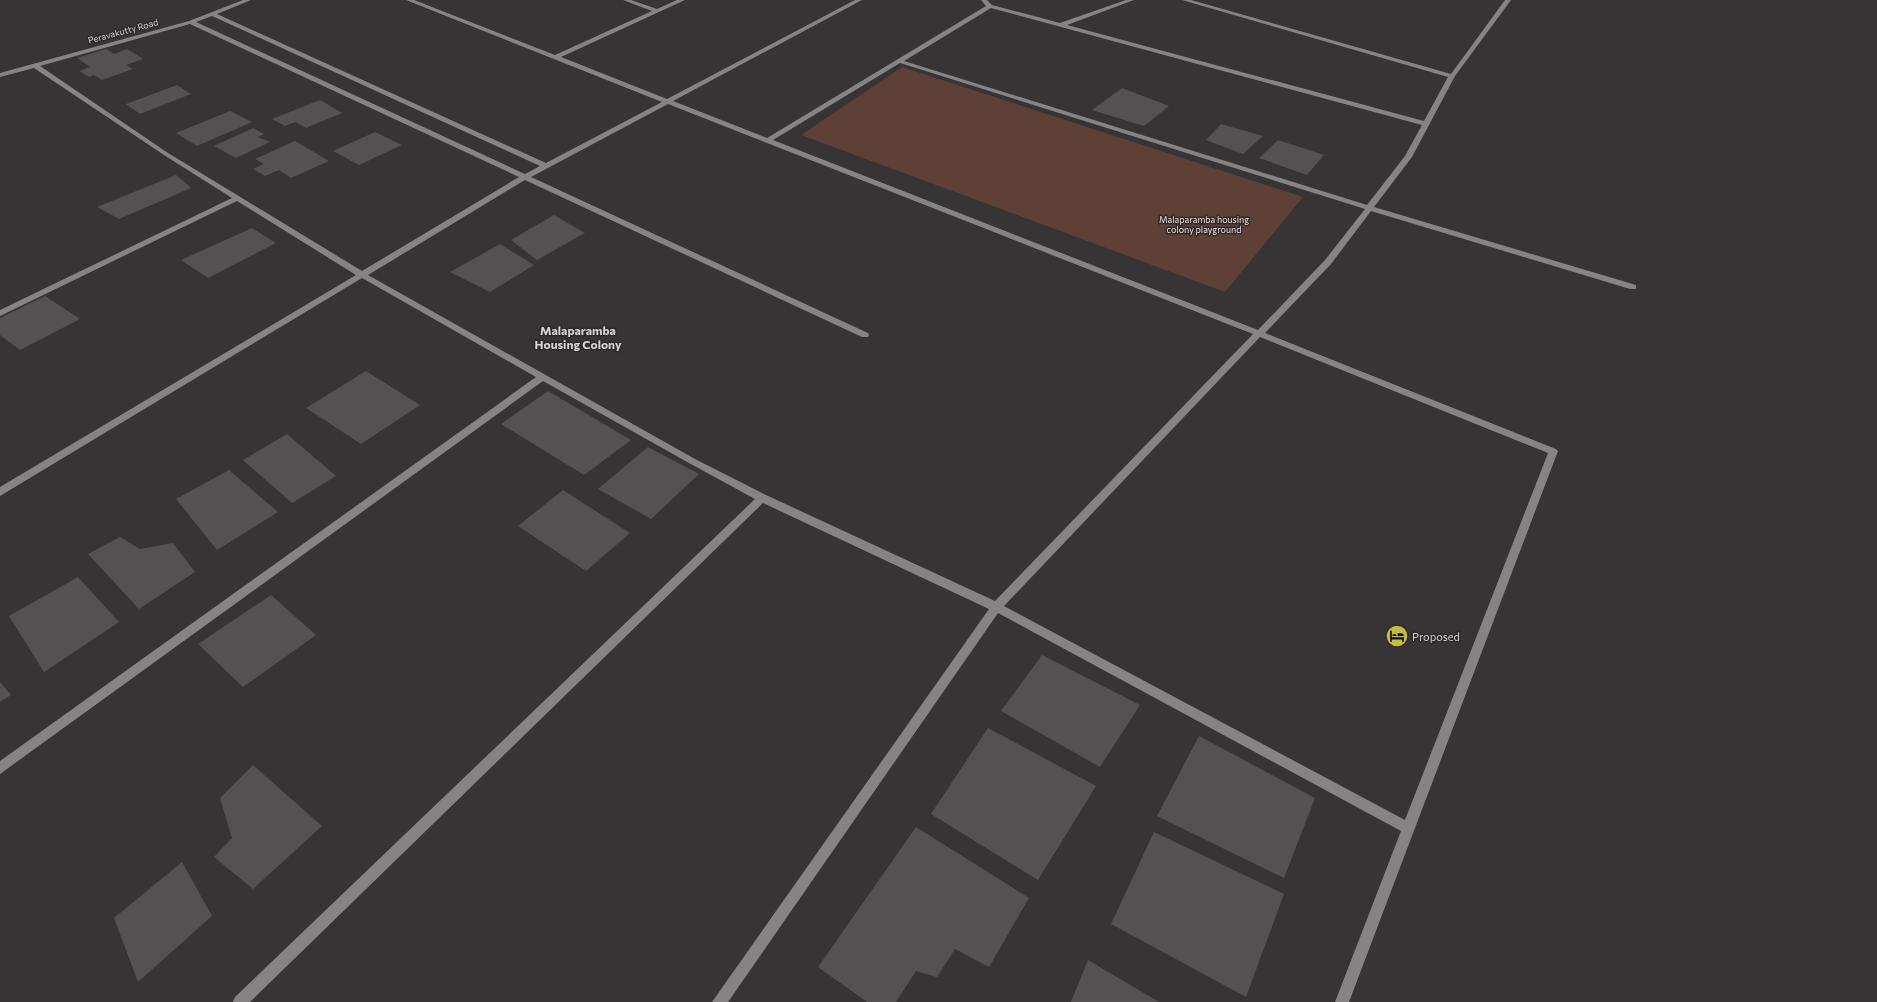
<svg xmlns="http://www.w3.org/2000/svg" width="1877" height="1002" font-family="Commissioner,sans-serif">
<rect width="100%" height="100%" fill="#373435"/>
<!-- green -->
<path fill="#5e4037" d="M902,67l401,130 -78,95 -424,-157z"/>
<!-- building -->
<g fill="#555152">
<path d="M106,49l8,5 13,-5 16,10 -17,6 7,4 -31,11 -8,-5 -5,2 -10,-6 11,-4 -13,-9z"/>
<path d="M177,85l14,9 -51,20 -14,-10z"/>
<path d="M1122,88l47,18 -25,20 -52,-16z"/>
<path d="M320,100l22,13 -36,15 -10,-6 -11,4 -13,-7z"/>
<path d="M230,111l22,11 -55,24 -21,-13z"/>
<path d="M1221,124l42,12 -20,18 -37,-14z"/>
<path d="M253,128l11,6 -6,3 12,5 -34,16 -22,-12z"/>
<path d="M375,132l27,13 -43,20 -26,-14z"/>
<path d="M1278,140l46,15 -17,20 -48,-17z"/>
<path d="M295,141l34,20 -38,17 -12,-8 -14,6 -12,-7 11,-5 -9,-5z"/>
<path d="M176,175l15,13 -72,31 -22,-12z"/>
<path d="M554,215l31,18 -48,27 -26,-20z"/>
<path d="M252,228l24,15 -68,35 -27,-18z"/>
<path d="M500,244l34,21 -44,27 -40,-20z"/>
<path d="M45,296l35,23 -60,31 -20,-15v-17z"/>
<path d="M366,371l54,34 -59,39 -55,-36z"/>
<path d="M548,391l83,49 -47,35 -83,-51z"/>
<path d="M287,434l49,42 -44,27 -49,-43z"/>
<path d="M648,447l51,27 -48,45 -53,-30z"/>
<path d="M229,470l49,42 -61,38 -41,-51z"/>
<path d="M563,490l67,43 -44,38 -68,-45z"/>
<path d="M120,537l20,12 33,-6 22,29 -56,37 -51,-55z"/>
<path d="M78,577l41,45 -75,50 -35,-56z"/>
<path d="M271,595l45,40 -73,52 -45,-43z"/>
<path d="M1042,655l98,50 -40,62 -99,-56z"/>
<path d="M0,682l11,13 -11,7z"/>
<path d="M988,728l108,58 -58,94 -107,-66z"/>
<path d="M1199,736l116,62 -31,80 -127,-62z"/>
<path d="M253,765l69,61 -69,63 -39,-32 18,-19 -12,-40z"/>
<path d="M916,827l113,71 -40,69 -34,-18 -18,28 -21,-6 -20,31h-29l-49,-35z"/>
<path d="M1154,832l130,62 -38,103 -135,-73z"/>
<path d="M182,862l30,54 -74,66 -24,-64z"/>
<path d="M1088,960l71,42h-88z"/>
</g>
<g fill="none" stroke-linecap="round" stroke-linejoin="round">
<!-- street -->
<path fill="#878385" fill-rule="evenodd" d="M243,0h8l-34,14 329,149 116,-61 -256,-102h8l141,55 97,-44 -29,-11h8l26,9 20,-9h8l-124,57 106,42 188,-99h7l-189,101 94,37 219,-132 -5,-6h6l5,5 68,18 66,-23h8l-67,25 357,96 24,-44 -266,-77h9l260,74 54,-74h6l-56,76 -43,81 -38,50 262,78v4h-6l-259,-78 -40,53 -66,69 291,116 2,2 -209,551h-14l66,-171 -403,-218 -270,389h-16l277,-393 -226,-106 -513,499h-17l2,-5 520,-498 -66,-36 -146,-82 -543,393v-13l536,-384 -174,-99 -362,218v-9l356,-212 -119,-74 -237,115v-6l232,-112 -68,-43 -130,-87 -34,9v-4l189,-52zM991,8l431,117 -17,31 -38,49 -463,-144zM212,16l328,150 -15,8 -329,-152zM190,24l329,153 -157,94 -194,-118 -128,-87zM900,63l465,146 -40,51 -67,70 -485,-190zM668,104l585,230 -258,267 -229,-106 -71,-36 -327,-184 157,-95 337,157h6l1,-2 -1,-2 -337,-156zM1260,337l288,116 -143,367 -401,-214z"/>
</g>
<!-- icons -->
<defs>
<g id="hotel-disc" transform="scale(1.15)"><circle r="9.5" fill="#c4bc3e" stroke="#2d2a2b"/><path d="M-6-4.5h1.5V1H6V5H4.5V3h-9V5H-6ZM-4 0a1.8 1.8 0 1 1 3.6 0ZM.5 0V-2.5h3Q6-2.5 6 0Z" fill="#111"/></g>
</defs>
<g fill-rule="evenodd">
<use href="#hotel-disc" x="1397" y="636"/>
</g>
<g text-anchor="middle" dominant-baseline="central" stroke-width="3" stroke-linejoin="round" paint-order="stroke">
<!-- far-street labels -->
<g font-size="9" fill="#d6d4d4" stroke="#2d2a2b">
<text transform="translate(123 31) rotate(-15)">Peravakutty Road</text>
</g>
<!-- far-park labels -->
<g font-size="9" fill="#f8ddd5" stroke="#2d2a2b">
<text x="1204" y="219">Malaparamba housing<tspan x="1204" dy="10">colony playground</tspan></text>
</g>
<!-- poi labels -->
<g font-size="11" fill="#d6d4d4" stroke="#2d2a2b" text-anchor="start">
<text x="1412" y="636">Proposed</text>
</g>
<!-- neighbourhood labels -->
<g font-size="12" font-weight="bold" fill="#d6d4d4" stroke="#2d2a2b">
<text x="578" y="330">Malaparamba<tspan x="578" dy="14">Housing Colony</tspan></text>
</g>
</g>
</svg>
